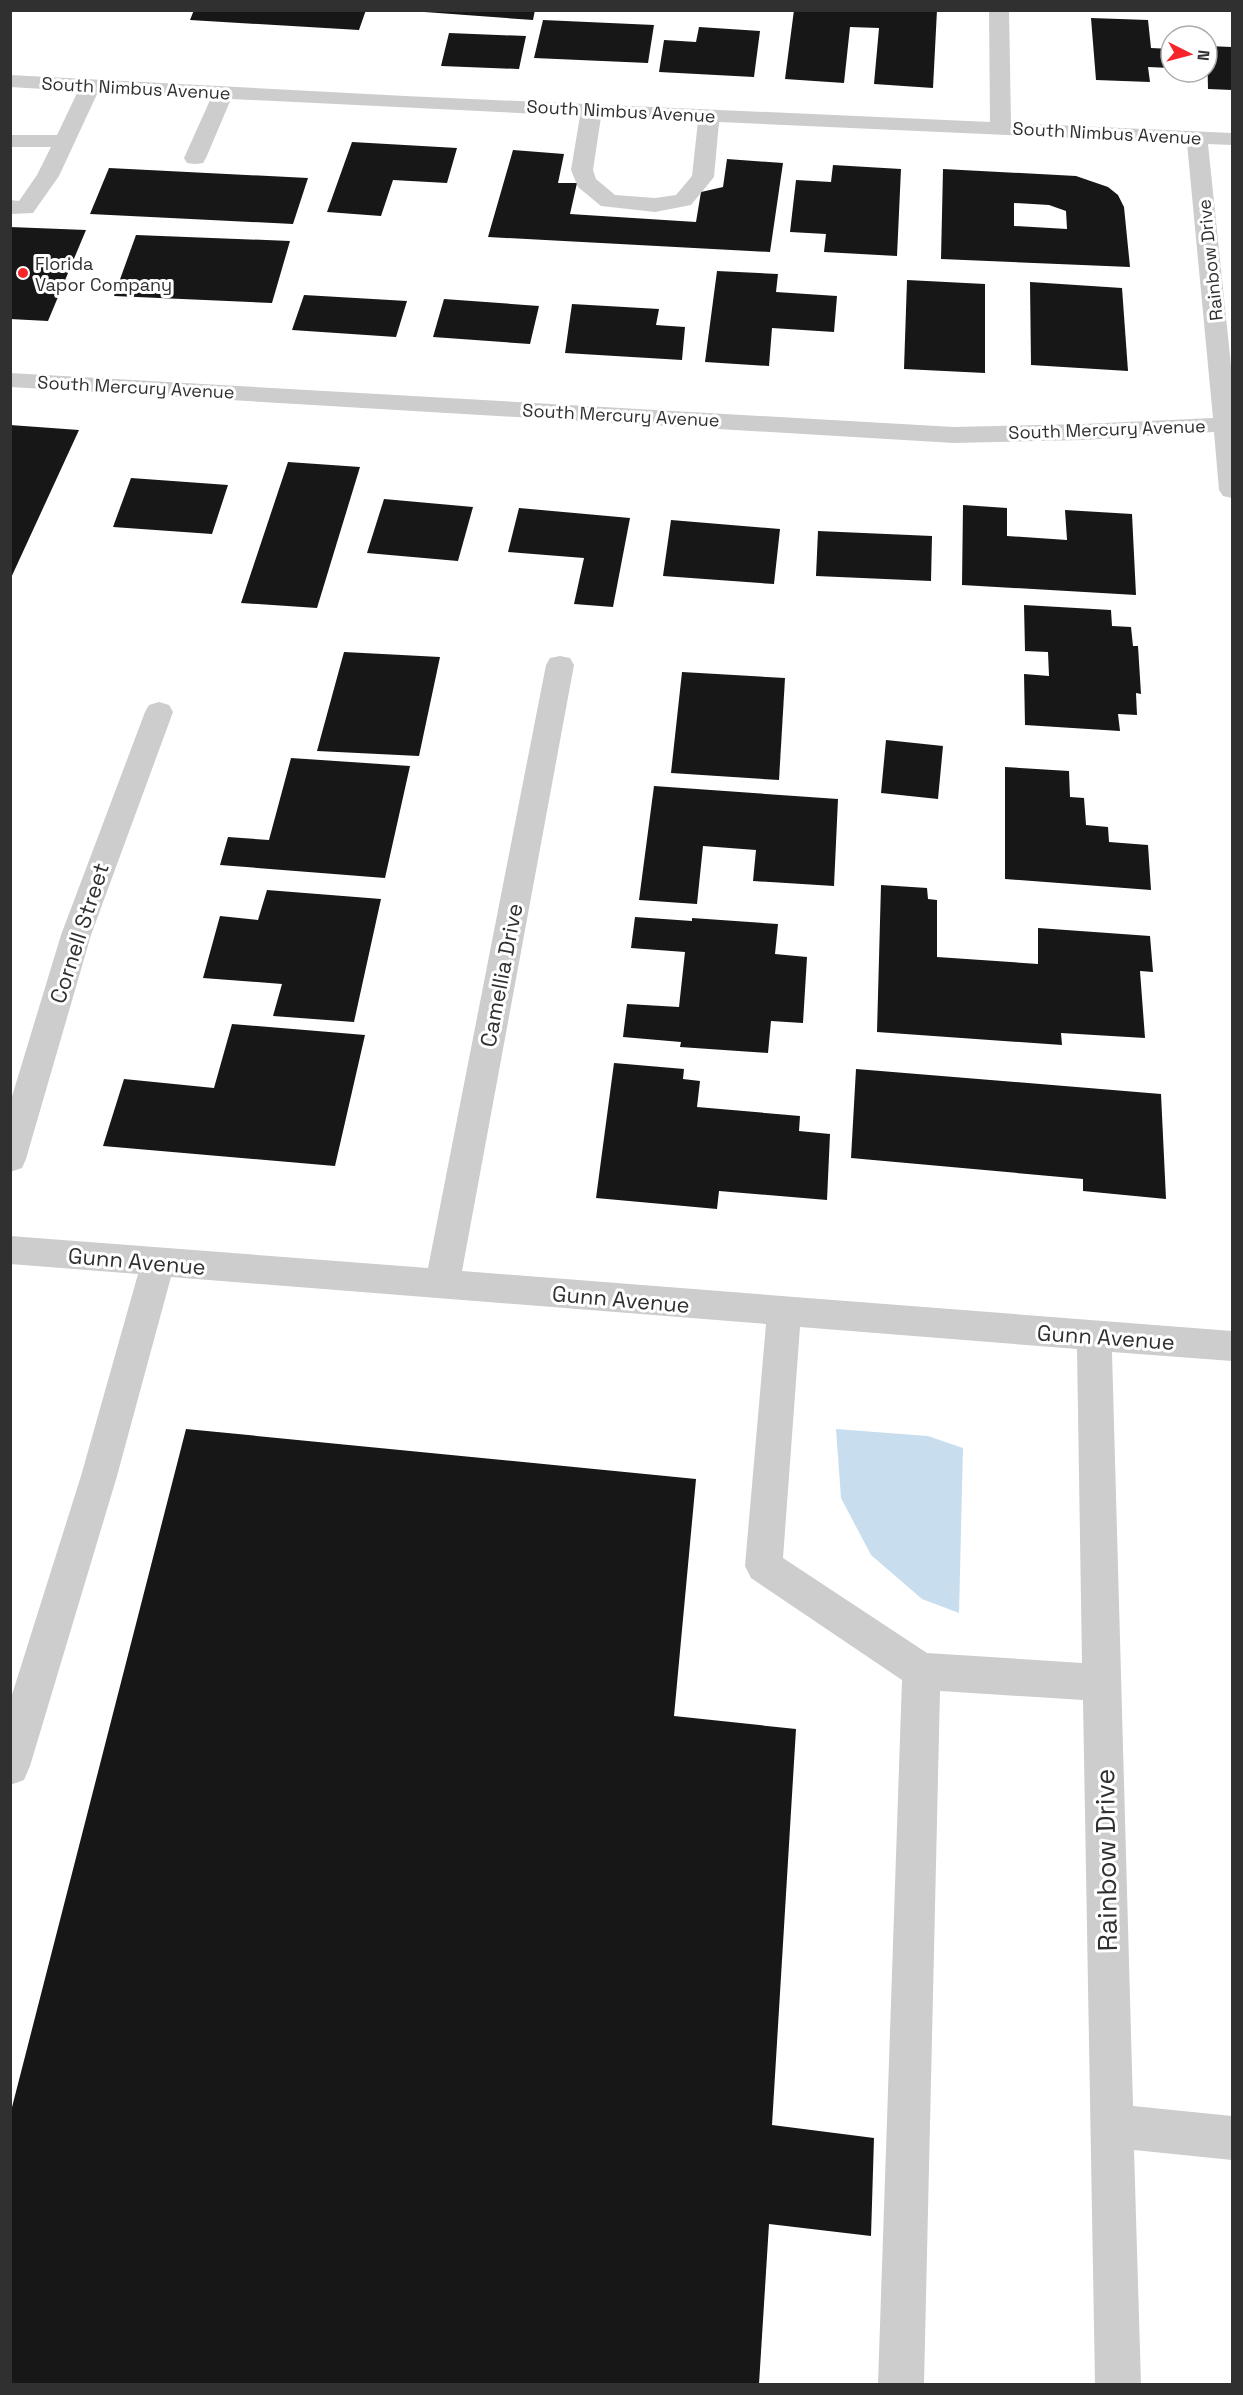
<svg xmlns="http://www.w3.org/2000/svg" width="1243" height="2395" font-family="'Space Grotesk',sans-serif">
<rect width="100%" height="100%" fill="#fff"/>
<!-- water -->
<path fill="#c8deef" d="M836,1429l92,7 35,12 -4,165 -37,-14 -51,-44 -30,-57z"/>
<!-- building -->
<g fill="#171717" fill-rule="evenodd">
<path d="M194,10h172l-7,20 -169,-10z"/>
<path d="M397,10h138l-2,10z"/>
<path d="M794,10h143l-4,78 -59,-4 5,-56 -29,-1 -6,56 -59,-4z"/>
<path d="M1091,18l57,2 3,28 20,1v19l-23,-1 2,15 -54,-2z"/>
<path d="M543,20l111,5 -6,38 -114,-5z"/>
<path d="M699,27l61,4 -6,46 -95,-5 5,-32 32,2z"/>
<path d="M449,33l77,3 -7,33 -78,-3z"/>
<path d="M1207,46l25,1v43l-24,-1z"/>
<path d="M352,142l105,6 -10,35 -54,-3 -12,36 -54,-4z"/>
<path d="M513,150l51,4 -6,29h19l-7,31 126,8 5,-30 22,-5 4,-28 56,4 -13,89 -282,-15z"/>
<path d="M833,165l68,4 -4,87 -73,-4 2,-18 -36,-2 6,-52 35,2z"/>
<path d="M109,168l199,10 -15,46 -203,-10z"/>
<path d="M943,169l133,7 32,11 10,8 6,12 6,60 -189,-8zM1014,203l35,2 17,6 1,18 -53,-3z"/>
<path d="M10,227l76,3 -38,91 -38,-2z"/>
<path d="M136,235l154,6 -18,62 -158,-7z"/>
<path d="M717,271l61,3 -2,18 61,4 -3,36 -62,-4 -3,38 -64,-4z"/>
<path d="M907,280l78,4v89l-81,-4z"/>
<path d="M1030,282l92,6 6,83 -97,-6z"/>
<path d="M304,295l103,6 -11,36 -104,-7z"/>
<path d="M444,299l95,7 -9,38 -97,-7z"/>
<path d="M572,304l87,5 -3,16 29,2 -3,33 -117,-7z"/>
<path d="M10,425l69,5 -69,150z"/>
<path d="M288,462l72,5 -43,141 -76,-5z"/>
<path d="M131,478l97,7 -16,49 -99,-7z"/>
<path d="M384,499l89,8 -15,54 -91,-8z"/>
<path d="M963,505l44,3v28l60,4 -2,-30 67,4 4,81 -174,-10z"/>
<path d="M519,508l111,10 -17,89 -39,-3 10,-46 -76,-6z"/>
<path d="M671,520l109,9 -6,55 -111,-8z"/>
<path d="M818,531l114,5 -1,45 -115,-5z"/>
<path d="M1024,605l87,5 1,16 19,1 2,19h5l3,48 -5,-1 1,22 -19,-1 2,17 -95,-6 -1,-51 25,2 -1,-24 -23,-1z"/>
<path d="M344,652l96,5 -21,99 -102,-5z"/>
<path d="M682,672l103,6 -6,102 -108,-7z"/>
<path d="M886,740l57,6 -5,53 -57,-6z"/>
<path d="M291,758l119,8 -25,112 -165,-13 8,-28 41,3z"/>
<path d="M1005,767l64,4 1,26 14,1 2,27 22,2 1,15 39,3 3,45 -146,-11z"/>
<path d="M654,786l184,13 -4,87 -81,-5 3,-31 -53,-4 -6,58 -58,-4z"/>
<path d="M881,885l46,3 1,11 9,1v57l101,7v-36l112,8 3,36 -13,-1 5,67 -84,-5 1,12 -185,-13z"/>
<path d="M267,890l114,9 -27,123 -81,-6 9,-32 -79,-6 17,-62 38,4z"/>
<path d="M635,917l57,4v-3l86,6 -3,30 32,3 -4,66 -32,-2 -3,32 -88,-6 1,-5 -58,-5 4,-33 52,3 6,-55 -54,-4z"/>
<path d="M232,1024l133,11 -30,131 -232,-20 21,-67 90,9z"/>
<path d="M614,1063l70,6 -1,10 17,2 -3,26 103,9 -1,15 31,3 -3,66 -108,-9 -2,18 -121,-11z"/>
<path d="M856,1069l305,25 5,105 -83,-8v-12l-232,-21z"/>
<path d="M186,1429l510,50 -22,237 122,13 -24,396 102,13 -3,98 -102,-12 -10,160h-749v-269z"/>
</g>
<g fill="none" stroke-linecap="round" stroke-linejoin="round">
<!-- minor -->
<g fill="#cdcdcd" fill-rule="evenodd">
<path d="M989,10h20l2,113 221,10v12l-24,-1 24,231v123l-9,-2 -4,-6 -5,-58 -131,8 -129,3 -944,-56v-14l944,54 129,-3 130,-6 -26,-275 -468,-21 -5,55 -23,28 -36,7 -54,-6 -23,-19 -7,-17 9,-54 -349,-17 -25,59 -3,5 -8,1 -8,-1 -3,-5 27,-60 -113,-6 -39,84 -26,37 -23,1v-14l9,1 18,-26 14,-28h-41v-12h47l21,-44 -68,-4v-12l395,21 585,26zM601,117l97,4 -6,55 -16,19 -21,3 -40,-3 -19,-16 -3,-9z"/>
<path d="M560,656l10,2 4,7 -112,606 770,60v30l-120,-9 21,754 99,10v44l-98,-10 7,234h-46l-12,-684 -143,-9 -16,693h-46l24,-704 -151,-102 -6,-12 21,-242 -595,-47 -54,199 -87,290 -6,14 -14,5v-84l71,-225 57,-202 -128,-10v-28l418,32 118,-603 4,-7zM800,1327l277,22 5,314 -155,-10 -144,-95z"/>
<path d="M159,702l10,3 4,7 -82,223 -65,224 -4,9 -12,4v-69l51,-168 84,-223 4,-7z"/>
</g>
</g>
<!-- markers -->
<circle fill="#f5252a" stroke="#fff" stroke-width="2" cx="23" cy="273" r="6"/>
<g text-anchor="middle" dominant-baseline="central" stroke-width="6" stroke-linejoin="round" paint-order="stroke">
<!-- far-street labels -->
<g font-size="18" fill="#303030" stroke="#fff">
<text transform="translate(136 88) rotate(3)">South Nimbus Avenue</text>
<text transform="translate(621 111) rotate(3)">South Nimbus Avenue</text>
<text transform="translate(1107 133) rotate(3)">South Nimbus Avenue</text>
<text transform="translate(1210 260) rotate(-96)">Rainbow Drive</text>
<text transform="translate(136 387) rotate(3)">South Mercury Avenue</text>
<text transform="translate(621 415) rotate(3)">South Mercury Avenue</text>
<text transform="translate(1107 429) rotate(-2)">South Mercury Avenue</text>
</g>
<!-- far-poi labels -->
<g font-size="18" fill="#303030" stroke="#fff" text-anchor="start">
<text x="35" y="263">Florida<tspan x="35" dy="21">Vapor Company</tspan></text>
</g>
<!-- street labels -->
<g font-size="22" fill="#303030" stroke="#fff">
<text transform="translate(79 933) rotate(-72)">Cornell Street</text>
<text transform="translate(501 975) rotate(-79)">Camellia Drive</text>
<text transform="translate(137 1261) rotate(5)">Gunn Avenue</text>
<text transform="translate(621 1299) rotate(5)">Gunn Avenue</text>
<text transform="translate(1106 1337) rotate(4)">Gunn Avenue</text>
</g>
<!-- near-street labels -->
<g font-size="27" fill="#303030" stroke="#fff">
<text transform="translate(1106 1860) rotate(-91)">Rainbow Drive</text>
</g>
</g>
<!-- border -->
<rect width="1243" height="2395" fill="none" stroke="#303030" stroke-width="24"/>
<!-- north arrow -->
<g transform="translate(1189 54) rotate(96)"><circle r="28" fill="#ffffff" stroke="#acacac" stroke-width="1.5"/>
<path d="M0-4.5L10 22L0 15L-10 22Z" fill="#f5252a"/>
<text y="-9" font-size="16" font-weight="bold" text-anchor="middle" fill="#303030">N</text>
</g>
</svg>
